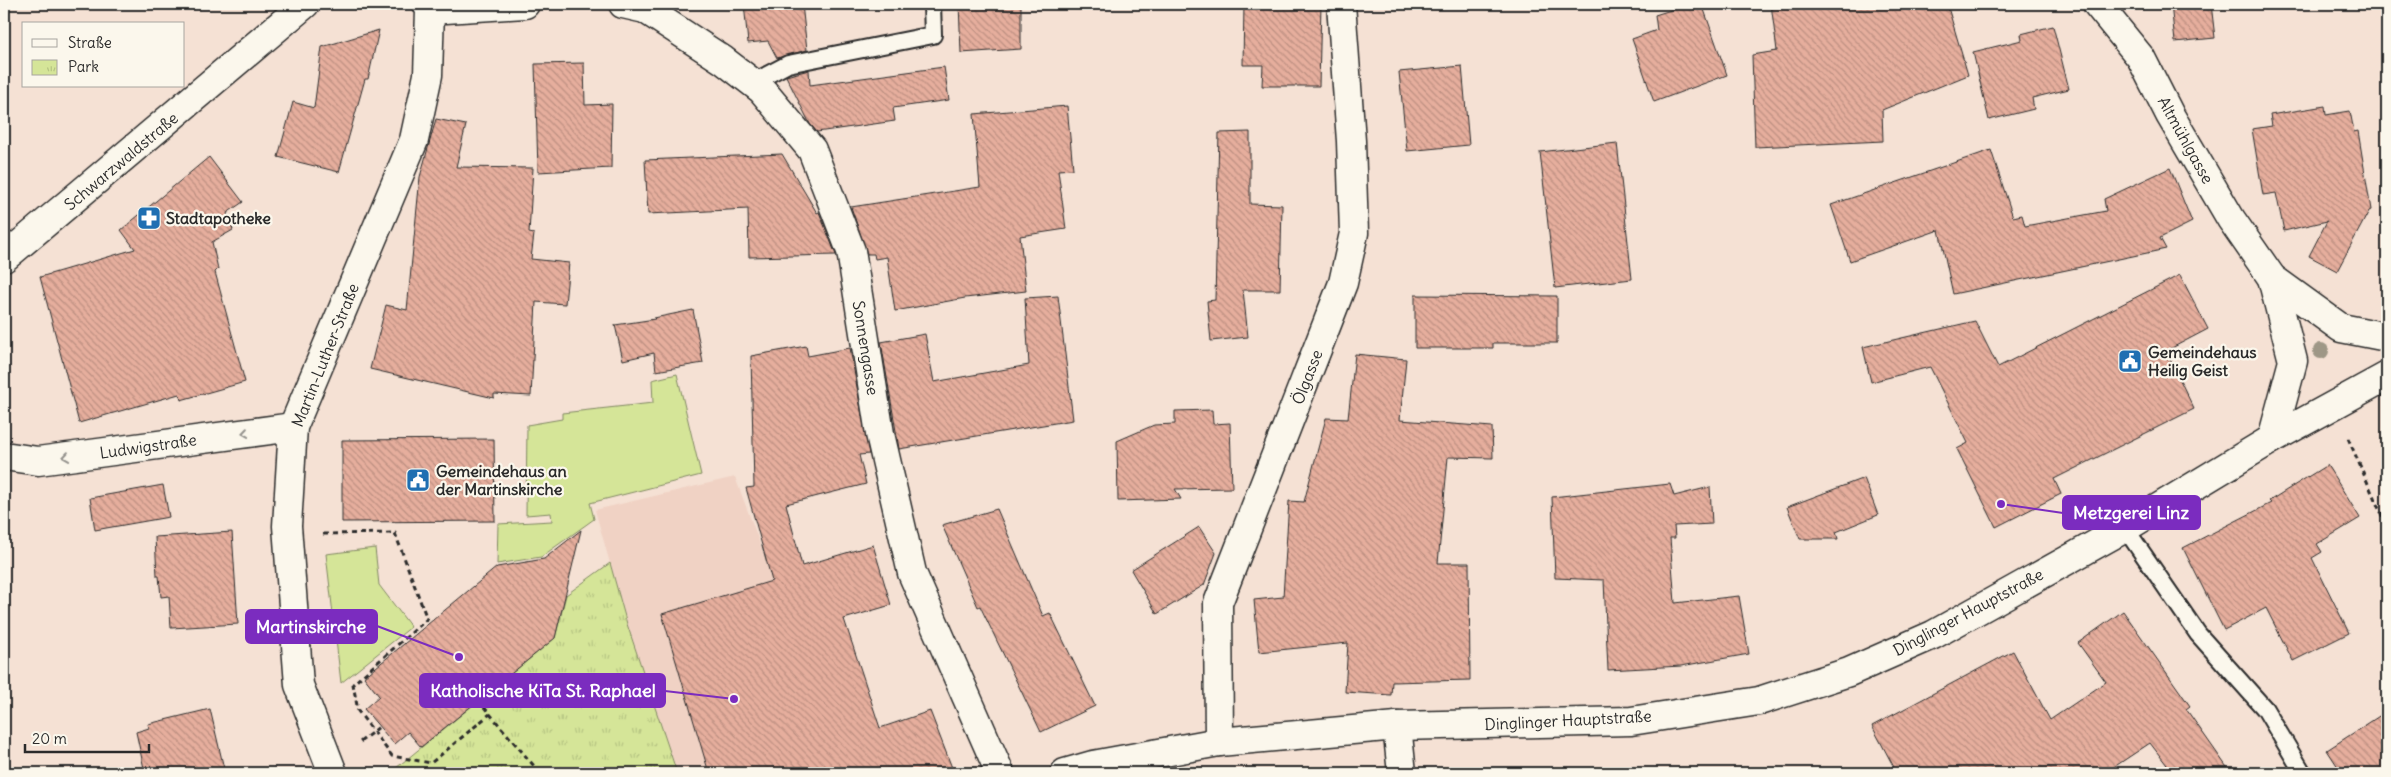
<svg xmlns="http://www.w3.org/2000/svg" width="2391" height="777" font-family="Delius,sans-serif">
<defs>
<pattern id="park-tufts" width="24" height="20" patternUnits="userSpaceOnUse" patternTransform="scale(1.25)"><rect width="24" height="20" fill="#d5e598"/><path d="M3 7l-1-3M5 7V3M7 7l1-3M15 17l-1-3M17 17v-4M19 17l1-3" fill="none" stroke="#b7c583"/></pattern>
<pattern id="building-back-hatch" width="6" height="6" patternUnits="userSpaceOnUse" patternTransform="scale(1.25)"><rect width="6" height="6" fill="#e6ae9d"/><path d="M-1 5l2 2M0 0l6 6M5-1l2 2" fill="none" stroke="#bb8e80"/></pattern>
</defs>
<rect width="100%" height="100%" fill="#f5e1d4"/>
<filter id="ink" filterUnits="userSpaceOnUse"><feTurbulence type="fractalNoise" baseFrequency=".02" numOctaves="2"/><feDisplacementMap in="SourceGraphic" scale="10" xChannelSelector="R" yChannelSelector="G"/><feConvolveMatrix kernelMatrix="1 2 1 2 8 2 1 2 1" color-interpolation-filters="sRGB"/></filter>
<g filter="url(#ink)">
<!-- built -->
<path fill="#f0d2c4" d="M735,477l39,104 68,192h-165l-50,-149 -32,-114z"/>
<!-- green -->
<g fill="#d5e598" stroke="#808862">
<path d="M677,374l24,101 -111,28 4,16 -53,38 -44,7 1,-40 54,-3 -1,-8 -25,2 1,-90 35,-6v-6l91,-10 -1,-23z"/>
<path d="M375,548l4,37 32,42 -70,56 -15,-129z"/>
</g>
<!-- park -->
<path fill="url(#park-tufts)" stroke="#808862" d="M610,563l17,61 50,149h-287l165,-135 11,-43z"/>
<!-- building -->
<g fill="url(#building-back-hatch)" stroke="#2b2b2b">
<path d="M744,4h58l5,46 -30,8 -9,-17 -20,2z"/>
<path d="M959,4h62v45l-60,4z"/>
<path d="M1244,4h77l-2,82h-57l1,-21h-20z"/>
<path d="M1690,4h12l25,71 -73,27 -22,-63 25,-9 -2,-15z"/>
<path d="M1771,4h176l21,71 -86,35 1,31 -128,6 -3,-92 25,-4z"/>
<path d="M2171,4h40l4,34 -40,4z"/>
<path d="M2053,26l16,63 -37,9 2,11 -45,11 -16,-68 49,-12 -1,-6z"/>
<path d="M379,30l-11,49h-3l-26,93 -61,-15 15,-55 21,6 8,-61z"/>
<path d="M584,63l1,42 27,-1 -1,64 -73,4 -3,-108z"/>
<path d="M1462,66l7,79 -62,6 -8,-79z"/>
<path d="M944,67l5,33 -56,8 2,13 -78,11 -7,-8 -24,-48 23,-6 1,15z"/>
<path d="M1067,106l6,63 -15,1 8,59 -46,7 6,55 -61,7 -70,13 -8,-54 -12,2 -1,-5h-7l-16,-47 129,-20 -6,-73z"/>
<path d="M2325,106l1,9 24,-4 4,21 4,-1 13,79 -2,1 -32,60 -28,-15 18,-35 -43,10 -8,-38 -13,2 -11,-66 20,-3 -2,-11z"/>
<path d="M436,119l30,6 -10,42 77,1 -4,65 5,1 -3,25 38,4 -4,41 -29,-2 -5,94 -37,-2v4l-124,-29 16,-64 21,5 13,-133z"/>
<path d="M1250,132v72l32,1 -2,85h-37l5,47 -37,4 -4,-40 8,-1 4,-167z"/>
<path d="M1617,143l15,136 -77,9 -15,-136z"/>
<path d="M1991,150l22,67 9,-2 3,11 81,-15 -2,-12 66,-31 22,54 -32,16 6,11 -213,45 -14,-64 -89,31 -19,-56z"/>
<path d="M782,154l35,59 2,-1 17,43 -87,2 -1,-48 -100,5 -3,-54z"/>
<path d="M209,157l34,45 -16,11 6,17 -21,12 6,27 -3,3 30,110 -64,18 -2,-6 -100,29 -39,-146 95,-28 -14,-19z"/>
<path d="M2180,275l28,54 -42,22 28,58 -140,70 7,15 -65,33 -39,-78 11,-6 -38,-76 -59,15 -8,-35 112,-26 23,46z"/>
<path d="M1415,295l142,1v47h-64v5h-78z"/>
<path d="M1058,296l15,124 -174,29 -18,-107 44,-8 9,48 95,-17 -4,-67z"/>
<path d="M693,310l10,53 -47,8 -2,-18 -31,7 -8,-35 40,-6 -1,-1z"/>
<path d="M806,346l2,10 42,-8 19,106 -10,1 7,29 -80,20 16,62 71,-21 18,60 -47,14 36,109 50,-17 24,62h-245l-47,-159 110,-33 -26,-93 8,-1 -3,-131z"/>
<path d="M1355,354l51,5 -6,61 92,7 1,31 -45,-1 -10,106h31l1,117 -78,2 -1,13 -46,-3 3,-49 -89,9 -5,-52 29,-3 6,-96 15,1 22,-84 22,1z"/>
<path d="M1212,410l1,14 17,-1 2,65 -57,1 6,10 -63,2 -1,-60 37,-16 21,-1v-13z"/>
<path d="M494,439l1,82 -153,1v-82z"/>
<path d="M2327,465l33,53 -43,26 5,8 -10,6 37,75 -56,28 -27,-53 -42,22 -41,-82 88,-45 -2,-2z"/>
<path d="M1864,478l14,37 -42,17 2,7h-38l-13,-32z"/>
<path d="M1670,484l4,12 36,-9 2,37 -38,2 1,12h-5l5,65 64,-7 10,58 -68,12 -73,4 -4,-90 -49,-2 -3,-81z"/>
<path d="M163,485l6,32 -74,13 -5,-32z"/>
<path d="M997,509l46,107 7,-3 45,93 -54,26 -61,-126 -2,1 -36,-82z"/>
<path d="M1199,527l17,26 -12,32 -47,29 -26,-44z"/>
<path d="M581,530l-26,108 -134,109 -13,-15 -14,12 -30,-35 15,-13 -15,-19 133,-110 47,-8z"/>
<path d="M232,532l6,92 -67,4 -2,-32 -8,1 -2,-21h-2l-2,-39z"/>
<path d="M2123,611l67,95 -4,3 45,64h-58l-23,-30 -45,30h-208l-25,-47 141,-75 37,69 56,-38 -28,-39z"/>
<path d="M210,709l15,64h-80l-9,-41 13,-4 -1,-4z"/>
<path d="M2387,711v62h-45l-15,-23z"/>
</g>
<g fill="none" stroke-linecap="round" stroke-linejoin="round">
<!-- service casing -->
<g stroke="#2b2b2b" stroke-width="20">
<g id="service">
<path d="M752,83l36,-19 145,-29 -1,-31"/>
<path d="M2125,528l73,106 67,75 38,64"/>
</g>
</g>
<!-- minor casing -->
<g stroke="#2b2b2b" stroke-width="31">
<g id="minor">
<path d="M623,4l22,5 78,51 39,30 50,60 39,101 29,183 32,139 88,200"/>
<path d="M2097,4l44,54 29,57 61,104 41,59 69,50 46,9"/>
<path d="M430,10l95,-6"/>
<path d="M2272,439l21,-78 -21,-83"/>
<path d="M4,456l34,5 255,-34"/>
<path d="M1397,726l5,47"/>
<path d="M1219,742l-1,-139 125,-320 11,-50 -3,-92 -10,-137"/>
<path d="M333,773l-34,-88 -12,-159 6,-99 121,-287 14,-65 2,-65 -3,-6"/>
</g>
</g>
<!-- tertiary casing -->
<g stroke="#2b2b2b" stroke-width="31">
<g id="tertiary">
<path d="M4,258l301,-254"/>
<path d="M1065,773l28,-8 126,-23 178,-16 234,-5 128,-20 90,-29 84,-37 192,-107 147,-89 115,-63"/>
</g>
</g>
<!-- path -->
<g stroke="#2b2b2b" stroke-width="3" stroke-dasharray="5 4" stroke-linecap="butt">
<path d="M2348,438l39,89"/>
<path d="M323,534l72,-1 32,86 -74,65 5,27 34,45 39,7 59,-49"/>
<path d="M478,700l62,73"/>
<path d="M360,742l19,-15"/>
</g>
<!-- service -->
<use href="#service" stroke="#fbf7ec" stroke-width="16"/>
<!-- minor -->
<use href="#minor" stroke="#fbf7ec" stroke-width="28"/>
<!-- tertiary -->
<use href="#tertiary" stroke="#fbf7ec" stroke-width="28"/>
</g>
<!-- trees -->
<circle fill="#9e9786" cx="2321" cy="351" r="8"/>
<!-- one-way arrows -->
<defs><path id="oneway-chevron" d="M-2-3.5L2.5 0L-2 3.5" fill="none" stroke-width="1.6" stroke-linecap="round" stroke-linejoin="round" transform="scale(1.25)"/></defs>
<g stroke="#93918c">
<use href="#oneway-chevron" transform="translate(245 433) rotate(172)"/>
<use href="#oneway-chevron" transform="translate(66 457) rotate(172)"/>
</g>
</g>
<!-- icons -->
<defs>
<g id="pharmacy-square" transform="scale(1.25)"><rect x="-9" y="-9" width="18" height="18" rx="4" fill="#1f6fb2" stroke="#fbf7ec"/><path d="M-2-6h4v4h4v4h-4v4h-4v-4h-4v-4h4Z" fill="#fff"/></g>
<g id="civic-square" transform="scale(1.25)"><rect x="-9" y="-9" width="18" height="18" rx="4" fill="#1f6fb2" stroke="#fbf7ec"/><path d="M-.6-6.5H3V-4.5H.6V-3L4-1V1h2V6H-6V1h2V-1L-.6-3ZM-1.2 2.5V6h2.4V2.5Z" fill="#fff"/></g>
</defs>
<g fill-rule="evenodd">
<use href="#pharmacy-square" x="149" y="218"/>
<use href="#civic-square" x="2130" y="361"/>
<use href="#civic-square" x="418" y="480"/>
</g>
<g text-anchor="middle" dominant-baseline="central" stroke-width="4.5" stroke-linejoin="round" paint-order="stroke">
<!-- street labels -->
<g font-size="16" fill="#2b2b2b" stroke="#fbf7ec">
<text transform="translate(2186 140) rotate(61)">Altmühlgasse</text>
<text transform="translate(121 161) rotate(-40)">Schwarzwaldstraße</text>
<text transform="translate(866 348) rotate(81)">Sonnengasse</text>
<text transform="translate(325 355) rotate(-68)">Martin-Luther-Straße</text>
<text transform="translate(1307 377) rotate(-69)">Ölgasse</text>
<text transform="translate(148 446) rotate(-8)">Ludwigstraße</text>
<text transform="translate(1968 612) rotate(-28)">Dinglinger Hauptstraße</text>
<text transform="translate(1568 720) rotate(-3)">Dinglinger Hauptstraße</text>
</g>
<!-- poi labels -->
<g font-size="16" font-weight="bold" fill="#2b2b2b" stroke="#fbf7ec" text-anchor="start">
<text x="166" y="218">Stadtapotheke</text>
<text x="2148" y="352">Gemeindehaus<tspan x="2148" dy="18">Heilig Geist</tspan></text>
<text x="436" y="471">Gemeindehaus an<tspan x="436" dy="18">der Martinskirche</tspan></text>
</g>
</g>
<!-- callouts -->
<path fill="none" stroke="#7b2cbf" stroke-width="2" d="M2001 504L2063 513M459 657L377 626M734 699L665 691"/>
<g fill="#7b2cbf" stroke="#fbf7ec" stroke-width="2">
<circle cx="2001" cy="504" r="5"/>
<circle cx="459" cy="657" r="5"/>
<circle cx="734" cy="699" r="5"/>
</g>
<g fill="#7b2cbf" stroke="#7b2cbf" stroke-width="2">
<rect x="2063" y="496" width="137" height="33" rx="5"/>
<rect x="246" y="610" width="131" height="33" rx="5"/>
<rect x="420" y="674" width="245" height="33" rx="5"/>
</g>
<g font-size="18" text-anchor="middle" font-weight="bold" fill="#fff">
<text x="2131" y="519">Metzgerei Linz</text>
<text x="311" y="633">Martinskirche</text>
<text x="543" y="697">Katholische KiTa St. Raphael</text>
</g>
<!-- margin -->
<rect width="2391" height="777" fill="none" stroke="#fbf7ec" stroke-width="20"/>
<rect x="10" y="10" width="2371" height="757" fill="none" stroke="#2b2b2b" stroke-width="2" filter="url(#ink)"/>
<!-- legend -->
<rect x="22" y="22" width="162" height="65" fill="#fbf7ec" stroke="#a8a59f"/>
<rect x="32" y="39" width="25" height="8" fill="#fbf7ec" stroke="#a8a59f"/>
<text x="68" y="48" font-size="15" fill="#2b2b2b">Straße</text>
<rect x="32" y="60" width="25" height="15" fill="url(#park-tufts)" stroke="#a8a59f"/>
<text x="68" y="72" font-size="15" fill="#2b2b2b">Park</text>
<!-- scale -->
<path d="M25 744v8h124v-8" fill="none" stroke="#2b2b2b" stroke-width="2.5"/>
<text x="32" y="744" font-size="15" fill="#2b2b2b" stroke="#fbf7ec" stroke-width="4" paint-order="stroke">20 m</text>
</svg>
